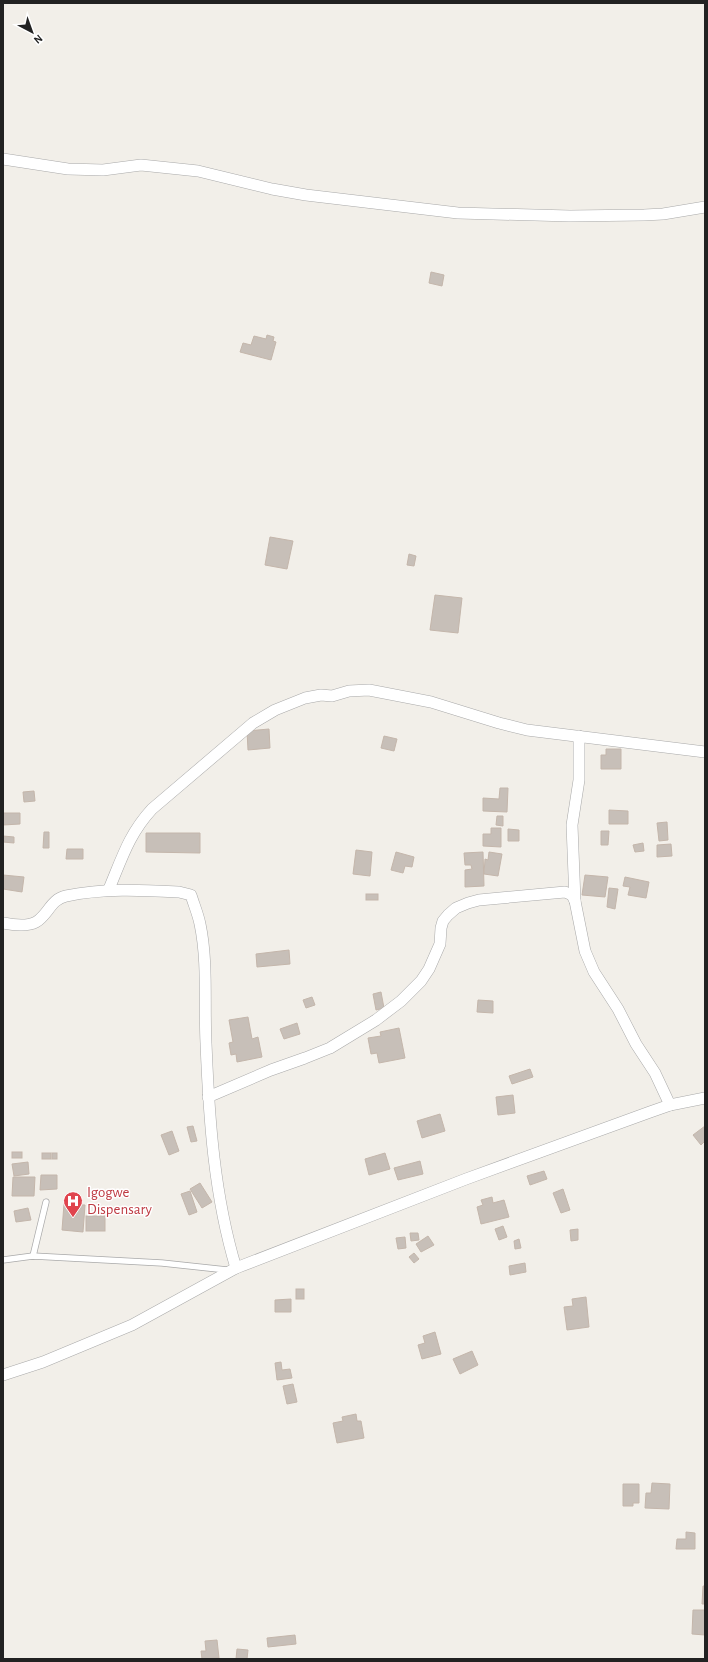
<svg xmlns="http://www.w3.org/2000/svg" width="708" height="1662" font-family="'Alegreya Sans',sans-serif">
<rect width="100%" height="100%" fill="#f2efe9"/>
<!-- building -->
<g fill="#c7bfb8" stroke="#c4b6ab">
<path d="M431,272l13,3 -2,11 -13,-3z"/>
<path d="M267,335l7,2 -1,4 3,1 -5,18 -31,-8 3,-9 8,2 3,-9 12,3z"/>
<path d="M270,537l23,4 -6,28 -22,-4z"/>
<path d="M409,554l7,2 -2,10 -7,-1z"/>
<path d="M435,595l27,3 -4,35 -28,-3z"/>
<path d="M269,729l1,19 -22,2 -1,-19z"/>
<path d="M384,736l13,3 -3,12 -13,-3z"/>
<path d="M606,749h15v20h-20v-14h5z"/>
<path d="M500,788h8l-1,24 -24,-1v-13l16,1z"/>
<path d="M34,791l1,10 -11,1 -1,-10z"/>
<path d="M609,810l19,1v13h-19z"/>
<path d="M3,813h17v11l-17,1z"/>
<path d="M497,816h6v10l-7,-1z"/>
<path d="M667,822l1,18 -9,1 -2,-18z"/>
<path d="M491,828h10v19l-18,-1v-12h8z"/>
<path d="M508,829l11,1v11h-11z"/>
<path d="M601,831h8l-1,14h-7z"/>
<path d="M44,832h5v16h-6z"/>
<path d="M146,833h54v20l-54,-1z"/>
<path d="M3,836l11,1v6l-11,-1z"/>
<path d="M643,843l1,8 -9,1 -2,-7z"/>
<path d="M671,844l1,12 -15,1v-12z"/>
<path d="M67,849h16v10h-17z"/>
<path d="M356,850l16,2 -2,24 -17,-2z"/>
<path d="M396,852l18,5 -2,10 -7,-1 -2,7 -12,-3z"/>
<path d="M483,852l1,34 -19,1v-17l7,-1 -1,-4h-6l-1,-12z"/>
<path d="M489,852l13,2 -4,22 -14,-2 1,-15 3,1z"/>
<path d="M3,875l21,2 -2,15 -19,-3z"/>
<path d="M585,875l23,2 -3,20 -23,-2z"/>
<path d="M625,877l24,5 -3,16 -18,-3 2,-8 -7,-1z"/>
<path d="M609,888l9,1 -3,20 -8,-2z"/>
<rect x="366" y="894" width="12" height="6"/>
<path d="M289,950l1,14 -33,3 -1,-13z"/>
<path d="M381,992l3,16 -8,2 -3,-16z"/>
<path d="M312,997l3,8 -9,3 -3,-8z"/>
<path d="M478,1000l15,1v12l-16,-1z"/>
<path d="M248,1017l4,22 6,-2 4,20 -25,5 -1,-8 -5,1 -2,-12 4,-1 -4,-22z"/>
<path d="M297,1023l3,11 -16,5 -4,-10z"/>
<path d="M399,1028l6,30 -26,5 -2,-10 -6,1 -3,-16 13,-2 -1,-4z"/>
<path d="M530,1069l3,8 -21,7 -3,-8z"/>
<path d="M513,1095l2,18 -17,2 -2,-18z"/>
<path d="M440,1114l5,17 -23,7 -5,-17z"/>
<path d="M193,1126l4,15 -6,1 -4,-15z"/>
<path d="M705,1126v15l-4,4 -8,-10z"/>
<path d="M172,1131l7,20 -10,4 -8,-20z"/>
<rect x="12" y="1152" width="10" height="6"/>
<rect x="42" y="1153" width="9" height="6"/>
<rect x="52" y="1153" width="5" height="6"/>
<path d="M385,1153l5,16 -21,6 -4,-16z"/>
<path d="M420,1161l3,13 -25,6 -4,-12z"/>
<path d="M28,1162l1,12 -15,2 -2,-12z"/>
<path d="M544,1171l3,8 -17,6 -3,-9z"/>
<path d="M41,1175h16v14l-17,1z"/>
<path d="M13,1177h22l-1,19h-22z"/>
<path d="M200,1183l12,19 -10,6 -12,-19z"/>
<path d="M563,1189l7,21 -9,3 -8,-20z"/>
<path d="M190,1191l7,21 -8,3 -8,-21z"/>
<path d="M492,1197l1,6 11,-3 5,17 -28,7 -4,-17 6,-2 -2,-5z"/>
<path d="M64,1204l21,1 -2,27 -21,-2z"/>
<path d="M28,1208l3,12 -15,2 -2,-11z"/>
<rect x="86" y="1216" width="19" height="15"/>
<path d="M503,1226l4,11 -8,3 -4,-11z"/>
<path d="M578,1229v11l-7,1 -1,-11z"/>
<path d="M410,1233h8l1,7 -8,1z"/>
<path d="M428,1236l6,9 -13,7 -5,-8z"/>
<path d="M405,1237l1,11 -8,1 -2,-11z"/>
<path d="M519,1239l2,9 -6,1 -1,-8z"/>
<path d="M414,1253l5,6 -5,4 -5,-6z"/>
<path d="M525,1263l1,9 -16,3 -1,-9z"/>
<rect x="296" y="1289" width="8" height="10"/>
<path d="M586,1297l3,30 -22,3 -3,-23 9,-1 -1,-7z"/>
<path d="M291,1299v13h-16v-12z"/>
<path d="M435,1332l6,22 -19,5 -4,-14 7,-2 -2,-7z"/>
<path d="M472,1351l6,14 -18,9 -7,-15z"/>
<path d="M281,1362l1,8 8,-1 2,9 -15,2 -2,-17z"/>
<path d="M293,1384l4,18 -10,2 -4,-18z"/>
<path d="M356,1414l1,7h4l3,17 -27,5 -4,-20 10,-2 -1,-4z"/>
<path d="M652,1483l18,1 -1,25 -24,-1 1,-15h5z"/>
<path d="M623,1484h16v19h-6v3h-10z"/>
<path d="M686,1532l9,1v16h-19l1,-10h9z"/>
<path d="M703,1586h2v18h-3z"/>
<path d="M693,1610h12v25l-13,-1z"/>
<path d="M295,1635l1,9 -28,3 -1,-9z"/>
<path d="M217,1640l2,18 -17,1 -1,-8h5l-1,-10z"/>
<path d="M237,1649l11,1 -1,9h-11z"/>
</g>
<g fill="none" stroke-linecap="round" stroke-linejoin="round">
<!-- service casing -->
<g stroke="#a9a9a9" stroke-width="7">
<g id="service">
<path d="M33,1256l13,-54"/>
<path d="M3,1260l30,-4 129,7 65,7"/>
</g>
</g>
<!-- minor casing -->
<g stroke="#a9a9a9" stroke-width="12">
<g id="minor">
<path d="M3,159l65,10 35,1 38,-5 57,6 74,18 34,6 152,18 112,3 74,-1 19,-1 42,-7"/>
<path d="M109,889c13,-31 20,-55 43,-80l101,-86 22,-13 30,-12 16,-3 11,1 17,-5 20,-1 62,12 68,21 28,7 178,22"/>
<path d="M575,901l-3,-76 7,-45v-44"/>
<path d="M3,923c10,2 24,4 33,-1 12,-7 15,-23 30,-26 38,-8 75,-6 113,-4l12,3c3,10 7,19 9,29 8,38 4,80 6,119 3,76 8,152 30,225"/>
<path d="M208,1097l63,-27 34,-12 25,-10 46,-28 25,-19 20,-20 8,-12 11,-25 1,-16 2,-7 5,-6 8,-7 12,-5 11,-3 86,-8 7,3 3,6 10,50 9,21 24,37 18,35 19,29 15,32"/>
<path d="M3,1375l40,-13 89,-37 104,-57 230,-89 184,-67 20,-7 35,-7"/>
</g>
</g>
<!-- service -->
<use href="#service" stroke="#fff" stroke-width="5.5"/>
<!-- minor -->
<use href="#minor" stroke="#fff" stroke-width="11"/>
</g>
<!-- icons -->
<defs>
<g id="hospital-pin" transform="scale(1)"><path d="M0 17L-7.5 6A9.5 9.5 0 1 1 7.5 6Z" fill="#e0444e" stroke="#fff"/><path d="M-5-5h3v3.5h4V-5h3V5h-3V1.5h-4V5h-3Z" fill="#fff"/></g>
</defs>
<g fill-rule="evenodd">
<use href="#hospital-pin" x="73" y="1201"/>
</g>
<g text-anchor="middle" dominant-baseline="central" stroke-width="3" stroke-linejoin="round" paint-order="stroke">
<!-- health labels -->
<g font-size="15" fill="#be3a42" stroke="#fff" text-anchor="start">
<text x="87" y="1192">Igogwe<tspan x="87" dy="17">Dispensary</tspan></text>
</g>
</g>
<!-- border -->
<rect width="708" height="1662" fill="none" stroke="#222222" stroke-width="8"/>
<!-- north arrow -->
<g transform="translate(32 32) rotate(139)" stroke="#ffffff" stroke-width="3" paint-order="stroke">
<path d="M0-3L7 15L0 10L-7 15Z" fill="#222222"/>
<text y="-6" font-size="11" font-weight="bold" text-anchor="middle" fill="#222222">N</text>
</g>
</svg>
